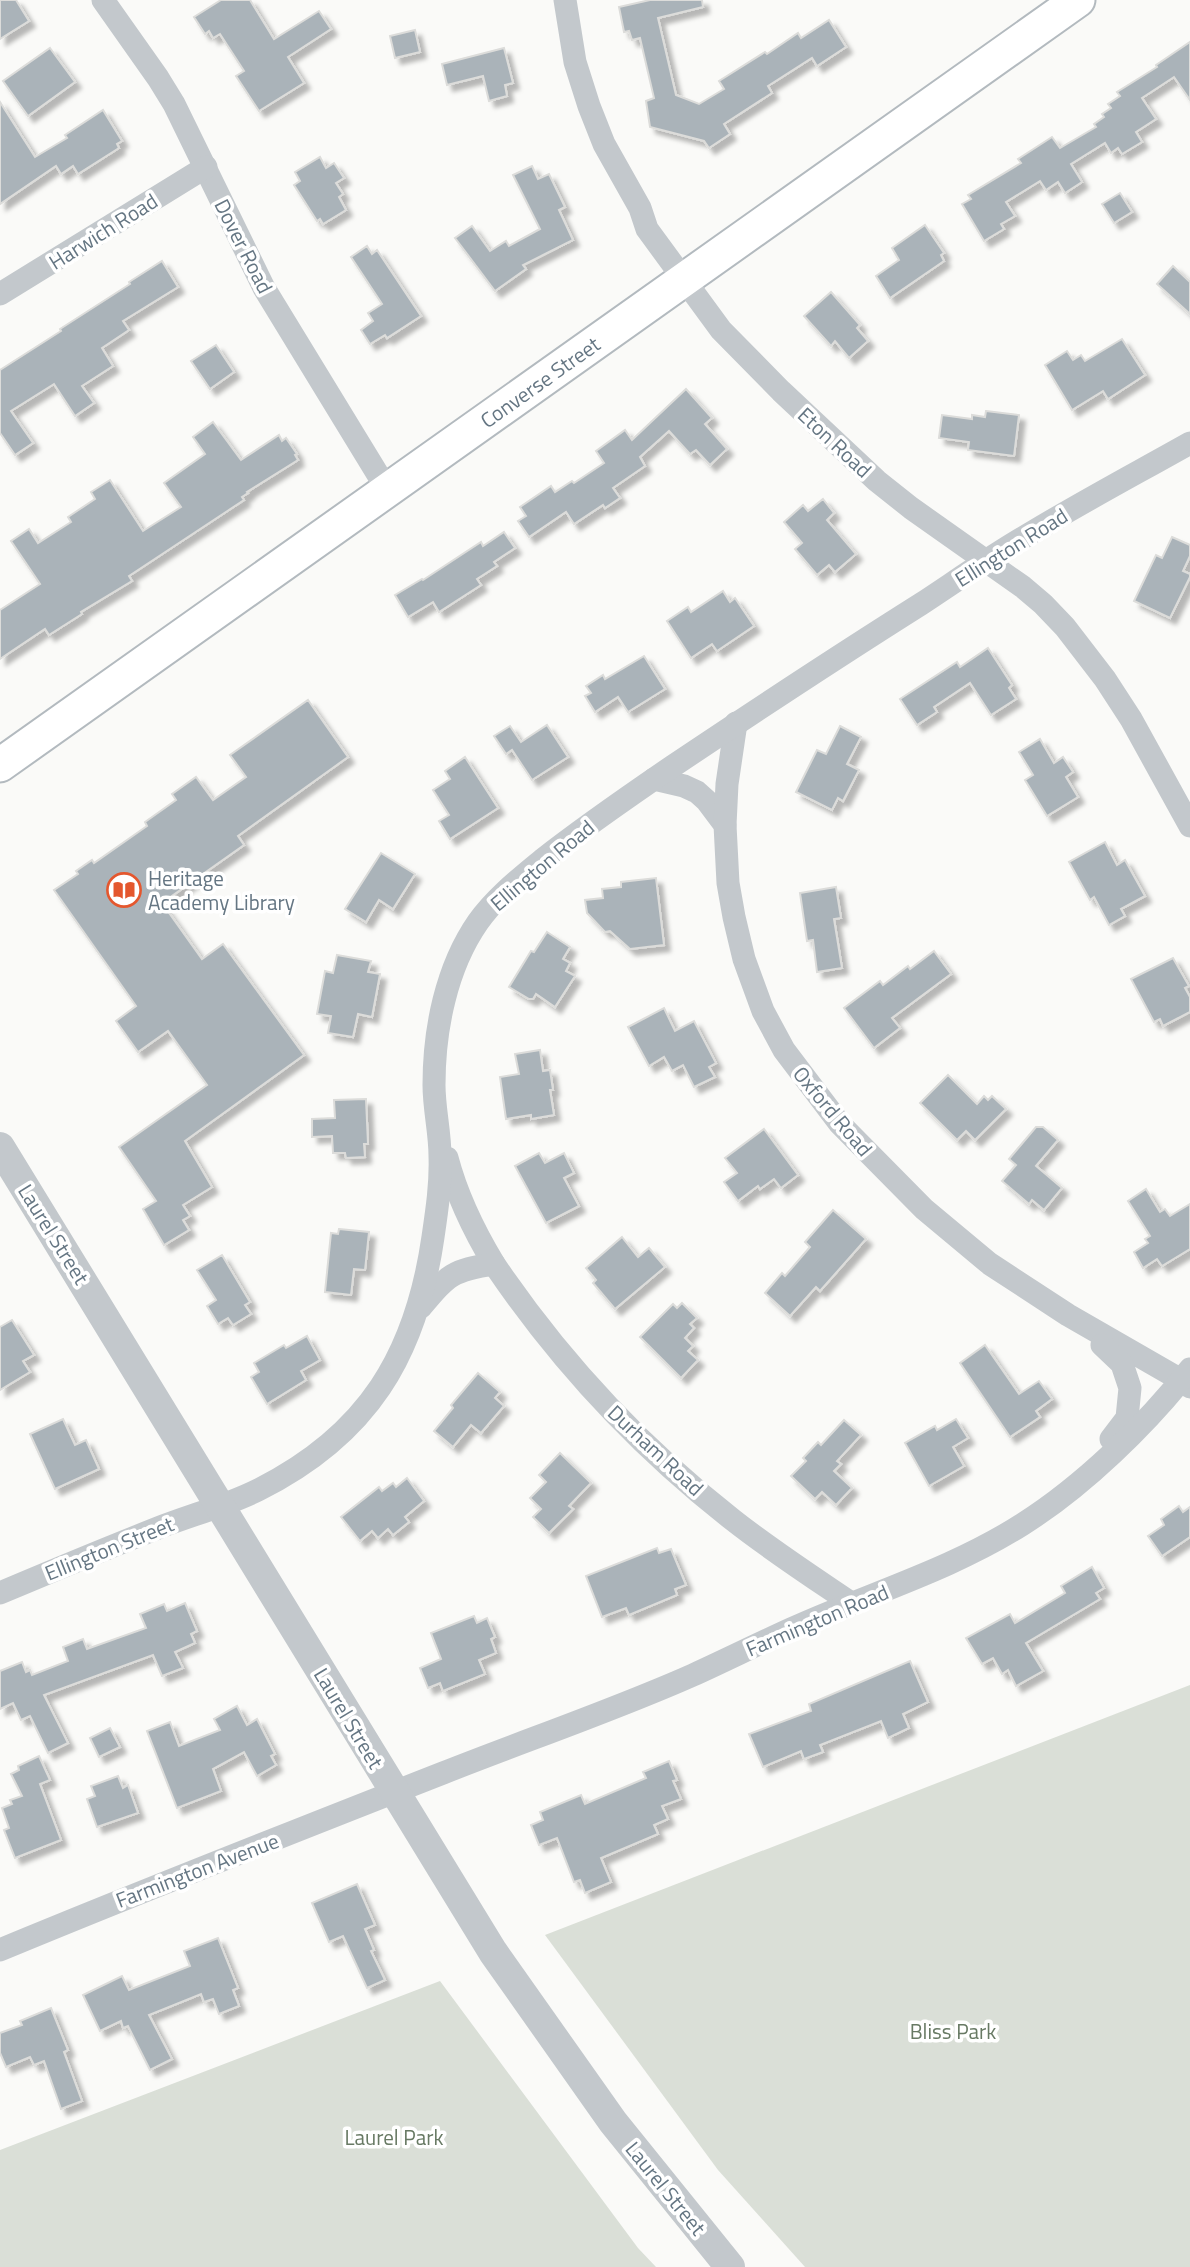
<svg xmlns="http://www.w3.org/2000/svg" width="1190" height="2267" font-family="'Titillium Web',sans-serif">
<defs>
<filter id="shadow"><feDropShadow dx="6" dy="6" stdDeviation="2" flood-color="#0004"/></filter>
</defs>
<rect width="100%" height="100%" fill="#fafaf8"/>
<!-- green -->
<g fill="#dadfd7">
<path d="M1190,1685v582h-385l-87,-97 -173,-235z"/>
<path d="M440,1981l198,267 18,19h-656v-117z"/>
</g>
<!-- building -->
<g fill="#aab3b9" stroke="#dcdcda" stroke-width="2" filter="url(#shadow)">
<path d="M0,0h16l13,21 -29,18z"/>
<path d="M221,0h29l24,39 45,-28 12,18 -43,28 16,26 -45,28 -23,-35 8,-5 -24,-37 -7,4 -4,-7 -4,3 -11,-17z"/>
<path d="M650,0h52l1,7 -45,11 18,77 23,9 25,-15 -5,-8 46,-29 2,2 31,-21 3,5 28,-18 17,27 -29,19 -5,-8 -44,28 4,7 -48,31 6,10 -21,14 -5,-7 -54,-14 -4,-26 8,-3 -14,-60 -8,2 -3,-9 -5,1 -5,-25z"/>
<path d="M415,30l5,22 -25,6 -5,-22z"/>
<path d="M1190,42v58l-16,-23 -32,21 14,21 -20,13 6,10 -20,12 -4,-6 -7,5 -6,-10 -34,21 11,18 -17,11 -7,-11 -12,8 -6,-9 -34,21 9,14 -14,8 3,5 -20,12 -22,-37 9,-5 -3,-4 53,-32 -3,-4 34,-22 8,11 36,-21 -2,-3 10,-7 -2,-3 9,-6 -3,-4 12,-8 -3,-4 40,-25 -1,-2z"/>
<path d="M50,48l25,34 -47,34 -25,-35z"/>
<path d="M504,48l9,35 -8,2 2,11 -18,5 -6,-25 -36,9 -5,-21z"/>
<path d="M0,102l35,55 32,-19 -2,-3 38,-25 19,31 -5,3 2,4 -41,26 -5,-8 -12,8 -5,-8 -56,38z"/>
<path d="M320,157l6,11 8,-5 10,15 -8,5 7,11 -4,3 7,13 -23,14 -3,-5 -3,2 -23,-36 6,-4 -5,-9z"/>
<path d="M532,166l6,13 11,-5 16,33 -6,3 14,30 -50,25 3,4 -31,22 -40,-53 17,-12 18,25 16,-10 3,5 31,-17 -27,-54z"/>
<path d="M1120,193l12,19 -18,11 -12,-19z"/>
<path d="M925,225l19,28 -3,2 3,6 -54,37 -14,-22 23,-16 -7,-12z"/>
<path d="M367,246l5,8 5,-4 44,66 -34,22 -2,-3 -15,9 -9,-14 12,-9 -5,-8 14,-9 -31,-47z"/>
<path d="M162,261l16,26 -55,34 6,9 -27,18 11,18 -31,20 12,17 -19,13 -21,-32 -43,27 22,32 -18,12 -15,-22v-63l61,-39 -1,-2 70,-45 -1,-2z"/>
<path d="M1173,266l17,16v32l-33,-30z"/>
<path d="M831,292l29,33 -3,3 11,13 -19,17 -14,-17 -4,5 -27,-30z"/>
<path d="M1122,339l23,36 -37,24 -5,-8 -31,19 -27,-45 22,-14 6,9 8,-5 4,6z"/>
<path d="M216,345l18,27 -24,17 -19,-28z"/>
<path d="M686,389l26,29 -7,6 22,25 -17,16 -14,-15 -6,4 -21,-23 -29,26 5,9 -32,22 7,10 -15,10 -2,-3 -29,19 -8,-12 -37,25 -11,-16 8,-5 -6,-9 31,-21 4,6 17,-11 2,2 30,-20 -8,-12 29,-21 7,10z"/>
<path d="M986,411l33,4 -5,41 -46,-6 1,-8 -30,-4 3,-23 30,4v-4l13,2z"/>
<path d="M213,422l28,38 38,-25 3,6 4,-3 11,16 -2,1 3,5 -51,32 1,1 -6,4 2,3 -115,76 3,5 -51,31 1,2 -33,21 -4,-6 -45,30v-49l40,-26 -29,-43 18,-12 9,14 33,-21 -3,-5 27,-18 -4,-7 19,-12 33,51 38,-24 -17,-24 41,-29 -12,-17z"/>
<path d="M823,499l11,14 -7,7 29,34 -21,18 -6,-7 -12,10 -22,-26 7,-6 -18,-21 19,-17 5,6z"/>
<path d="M504,532l11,16 -21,14 3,4 -20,13 4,6 -42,27 -6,-10 -25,15 -13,-22 27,-16 1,1 58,-38 2,4z"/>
<path d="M1172,537l18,8v11l-7,15 7,3v3l-20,41 -36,-17 22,-46 6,3z"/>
<path d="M723,591l7,11 5,-4 19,28 -37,25 -5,-7 -21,14 -24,-37 21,-14 3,5z"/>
<path d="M988,648l24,37 -3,3 7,11 -25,16 -21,-32 -36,24 3,5 -20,13 -17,-26 57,-37 3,5z"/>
<path d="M644,656l21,33 -37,23 -10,-15 -23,15 -10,-16 6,-3 -5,-7 17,-11 2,4z"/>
<path d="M308,700l40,57 -110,79 6,9 -82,58 40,56 21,-15 81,111 -119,86 27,46 -29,18 7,11 -7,4 6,10 -25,15 -21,-36 13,-8 -37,-54 88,-62 -39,-54 -30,21 -22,-31 20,-15 -82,-116 24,-16 -2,-3 16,-11 2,3 53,-37 -2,-4 31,-22 -4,-6 24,-17 17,23 33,-23 -16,-22z"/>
<path d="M547,725l21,32 -36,23 -20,-30 -6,4 -12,-18 16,-10 11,16z"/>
<path d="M840,726l21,11 -14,27 12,6 -16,31 -5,-3 -6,12 -36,-18 21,-42 9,4z"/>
<path d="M1040,739l14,24 9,-6 10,15 -7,5 12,20 -31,19 -22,-36 8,-5 -14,-23z"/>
<path d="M465,757l33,51 -48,31 -11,-18 10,-6 -16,-25 17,-11 -5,-8z"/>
<path d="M1105,842l12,23 8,-5 20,36 -24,13 4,7 -16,9 -15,-28 -4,3 -21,-38z"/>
<path d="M381,853l34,21 -22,35 -14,-9 -13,22 -21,-13z"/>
<path d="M656,878l8,67 -34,4 -20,-18 -5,1 -18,-19 -2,-13 18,-2 -1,-9 19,-2v-5z"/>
<path d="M836,887l5,31 -7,1 8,49 -25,4 -4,-32 -6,1 -7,-48z"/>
<path d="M547,932l23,15 -7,12 7,4 -4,8 9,5 -20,31 -19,-13 -3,5h-4l-20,-12 22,-36 3,1z"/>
<path d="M934,951l17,23 -59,44 8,10 -26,20 -30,-40 36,-27 3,4 25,-19 2,3z"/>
<path d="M337,955l34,6 -3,11 12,2 -8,43 -14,-3 -5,23 -25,-4 3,-17 -14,-2 8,-43 8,2z"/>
<path d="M1173,958l16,28 -4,2 5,9v15l-27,14 -3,-7 -6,3 -23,-43z"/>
<path d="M664,1008l11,23 19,-10 22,42 -7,4 6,10 -21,10 -11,-22 -11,6 -8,-14 -15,9 -21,-39z"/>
<path d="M540,1050l3,21 7,-1 3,20h-3l4,25 -23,4v-4l-25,4 -6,-42 19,-3 -4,-20z"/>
<path d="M948,1075l29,29 7,-8 4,4 4,-4 14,13 -31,31 -9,-9 -9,9 -37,-37z"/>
<path d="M366,1099l2,45h-4l1,13 -19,1 -1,-5h-12l-1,-17 -20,1v-18l23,-1 -1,-18z"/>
<path d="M1036,1127h7l15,13 -22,26 26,22 -18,22 -12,-10 -3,4 -27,-23 14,-16 -7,-6z"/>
<path d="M764,1129l34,46 -17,13 -7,-9 -14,10 -2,-3 -20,15 -14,-19 13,-9 -12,-15z"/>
<path d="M539,1153l6,10 19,-10 10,20 -10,5 15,28 -33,17 -31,-57z"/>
<path d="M1146,1189l14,23 5,-3 5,7 20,-12v45l-28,17 -5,-7 -14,9 -9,-16 14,-9 -3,-4 5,-3 -22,-35z"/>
<path d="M833,1210l33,29 -46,52 -4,-4 -26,29 -25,-23 17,-20 3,3 25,-29 -5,-5z"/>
<path d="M339,1229l30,3 -4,38 -11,-1 -3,26 -26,-3 6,-59 7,1z"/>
<path d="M622,1237l16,20 11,-9 16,19 -50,42 -22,-26 3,-3 -10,-12z"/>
<path d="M222,1255l28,47 -5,3 6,9 -18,11 -5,-7 -10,6 -11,-18 9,-6 -19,-30z"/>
<path d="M682,1303l15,15 -7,6 4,4 -9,10 8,8 -5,5 10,9 -17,18 -41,-41 33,-33 4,4z"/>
<path d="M12,1320l22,35 -11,6 7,11 -30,18v-63z"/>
<path d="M307,1336l13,24 -19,11 5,9 -39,24 -16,-27 8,-5 -5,-9 30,-18 2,3z"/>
<path d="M985,1345l34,49 20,-13 13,18 -16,12 4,6 -30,20 -50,-74z"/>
<path d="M478,1373l22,19 -5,6 9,8 -23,27 -10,-8 -18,22 -19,-16 19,-23 -2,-3z"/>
<path d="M63,1419l12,26 11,-5 13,29 -44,20 -25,-55z"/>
<path d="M956,1419l12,19 -15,9 11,19 -35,20 -24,-43 30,-17 2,4z"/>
<path d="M844,1420l17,15 -24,26 4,3 -7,7 18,17 -16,17 -14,-13 -7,7 -24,-23 15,-15 -3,-3 15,-16 3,3z"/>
<path d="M560,1453l31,30 -22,23 4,3 -24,24 -16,-16 8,-8 -11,-11 16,-16 -7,-7z"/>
<path d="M407,1478l17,23 -19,16 4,5 -16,13 -5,-6 -10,9 -6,-7 -12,10 -19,-24 38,-30 3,4 11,-8 3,4z"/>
<path d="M1179,1506l4,6 7,-5v30l-28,19 -14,-20 16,-11 -3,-6z"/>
<path d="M657,1548l2,5 12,-4 15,36 -11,4 2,6 -48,20 -3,-7 -24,9 -16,-41z"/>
<path d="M1092,1567l12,21 -8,5 4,6 -74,44 17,28 -27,15 -8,-16 -6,4 -9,-16 -11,6 -16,-26 44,-24 5,9 50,-30 -4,-7z"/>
<path d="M185,1603l12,28 -6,3 4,9 -20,9 8,16 -21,8 -9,-21 -109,40 24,48 -20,10 -18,-37 -9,4 -8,-17 -13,6v-38l22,-9 4,10 4,-2 2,5 36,-14 -5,-14 20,-8 4,10 59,-21 -6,-14 24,-10 3,7z"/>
<path d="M474,1616l3,7 10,-5 8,19 -4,2 5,14 -17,7 6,14 -42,17 -3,-8 -12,5 -8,-20 21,-9 -10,-26z"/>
<path d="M910,1661l18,41 -25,12 6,14 -21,10 -7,-17 -61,24 3,7 -19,7 -3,-8 -38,16 -14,-33 62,-23 -2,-7z"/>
<path d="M237,1706l10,19 10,-6 18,35 -4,2 5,9 -19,11 -13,-24 -31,17 8,22 -44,17 -30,-77 23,-9 9,24 41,-16 -6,-11z"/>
<path d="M110,1728l10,19 -21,10 -9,-19z"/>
<path d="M39,1756l11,24 -10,4 21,56 -46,18 -11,-28 5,-2 -7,-20 10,-4 -2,-4 12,-4 -11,-22 8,-4 -1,-4z"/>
<path d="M669,1761l8,19 -4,1 8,18 -19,7 6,13 -14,6 4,9 -57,24 10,24 -26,11 -5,-13 -6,2 -17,-44 -18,7 -8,-20 12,-5 -3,-8 41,-17 4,9 61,-26 -3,-6z"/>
<path d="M118,1776l5,12 5,-3 10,28 -41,14 -10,-28 8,-3 -4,-10z"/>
<path d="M357,1884l18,41 -10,4 9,21 -3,1 14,29 -18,8 -24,-52 -14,6 -17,-39z"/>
<path d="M218,1938l20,50 -5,2 6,16 -20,8 -6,-15 -9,3 -3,-8 -52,21 23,44 -22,11 -22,-44 -5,2 -2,-7 -21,10 -17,-36 39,-19 7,14 61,-24 -6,-15z"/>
<path d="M51,2008l17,42 -4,2 18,49 -21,8 -17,-48 -10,4 -4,-8 -24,10 -6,-14v-20l22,-8 -2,-4z"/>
</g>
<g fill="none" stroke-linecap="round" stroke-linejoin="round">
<!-- secondary casing -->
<g stroke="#b3babf" stroke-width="37">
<g id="secondary">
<path id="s1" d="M0,765l1078,-765"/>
</g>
</g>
<!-- minor -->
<g stroke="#c3c8cc" stroke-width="23">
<path d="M103,0l55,78 16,26 90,184 124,203"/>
<path d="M565,0l10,62 14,44 15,38 36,64 7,21 74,101 60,61 96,90 34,27 112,79 20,17 22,23 40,52 26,40 59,107"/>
<path d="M0,294l206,-127"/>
<path d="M654,779l30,7 13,6 10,9 18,24 3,58 6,34 10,42 19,52 21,39 56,74 84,85 66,55 78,51 113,65 9,7"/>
<path d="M725,825l2,-41 9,-61"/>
<path d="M447,1158c10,38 27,73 47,106"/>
<path d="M421,1307c27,-32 31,-37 73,-43 65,96 147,184 239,256 38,30 78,56 118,83"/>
<path d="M1102,1345l20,19 8,24 -3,30 -16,21"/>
<path d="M0,1593c52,-22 105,-44 158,-65 33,-13 68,-22 100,-38 110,-55 158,-135 175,-253 4,-27 8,-54 7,-81 0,-24 -6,-47 -6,-71 0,-55 12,-117 44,-163 17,-24 41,-43 64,-62 42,-33 87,-64 131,-94 82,-55 164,-109 248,-162 35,-23 69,-47 105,-68 54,-33 109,-62 164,-93"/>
<path d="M0,1950c147,-61 295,-119 443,-177 83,-33 169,-62 250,-98 33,-15 65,-31 98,-46 77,-35 160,-59 232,-105 60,-38 123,-99 167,-155"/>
</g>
<!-- tertiary -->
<path stroke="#c3c8cc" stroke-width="30" d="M0,1147l493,805 120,170 117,145"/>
<!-- secondary -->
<use href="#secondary" stroke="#fff" stroke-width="33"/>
</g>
<!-- icons -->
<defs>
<g id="library-ring" transform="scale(1.75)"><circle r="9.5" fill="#fff" stroke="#e4572e" stroke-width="1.5"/><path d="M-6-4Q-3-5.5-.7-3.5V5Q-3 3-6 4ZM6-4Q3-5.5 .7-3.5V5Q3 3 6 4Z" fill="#e4572e"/></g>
</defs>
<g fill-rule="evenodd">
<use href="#library-ring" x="124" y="890"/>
</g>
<g text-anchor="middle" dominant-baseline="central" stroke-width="7" stroke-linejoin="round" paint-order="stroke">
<!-- street labels -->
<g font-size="21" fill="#657683" stroke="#fff">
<text transform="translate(103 231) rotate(-32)">Harwich Road</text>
<text transform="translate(244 246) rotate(63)">Dover Road</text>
<text stroke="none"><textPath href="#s1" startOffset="662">Converse Street</textPath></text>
<text transform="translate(835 442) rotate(43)">Eton Road</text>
<text transform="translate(1011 547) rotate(-32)">Ellington Road</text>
<text transform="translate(542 865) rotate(-40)">Ellington Road</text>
<text transform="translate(833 1111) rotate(50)">Oxford Road</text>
<text transform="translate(54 1234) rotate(58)">Laurel Street</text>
<text transform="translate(656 1450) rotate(43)">Durham Road</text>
<text transform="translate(109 1548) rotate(-22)">Ellington Street</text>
<text transform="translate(817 1620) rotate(-23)">Farmington Road</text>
<text transform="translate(349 1718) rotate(59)">Laurel Street</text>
<text transform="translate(197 1870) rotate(-21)">Farmington Avenue</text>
<text transform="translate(666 2188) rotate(51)">Laurel Street</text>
</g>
<!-- poi labels -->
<g font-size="21" fill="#657683" stroke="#fff" text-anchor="start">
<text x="148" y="878">Heritage<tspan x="148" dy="24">Academy Library</tspan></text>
</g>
<!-- park labels -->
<g font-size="21" fill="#687a64" stroke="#fff">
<text x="953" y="2031">Bliss Park</text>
<text x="394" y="2137">Laurel Park</text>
</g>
</g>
</svg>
